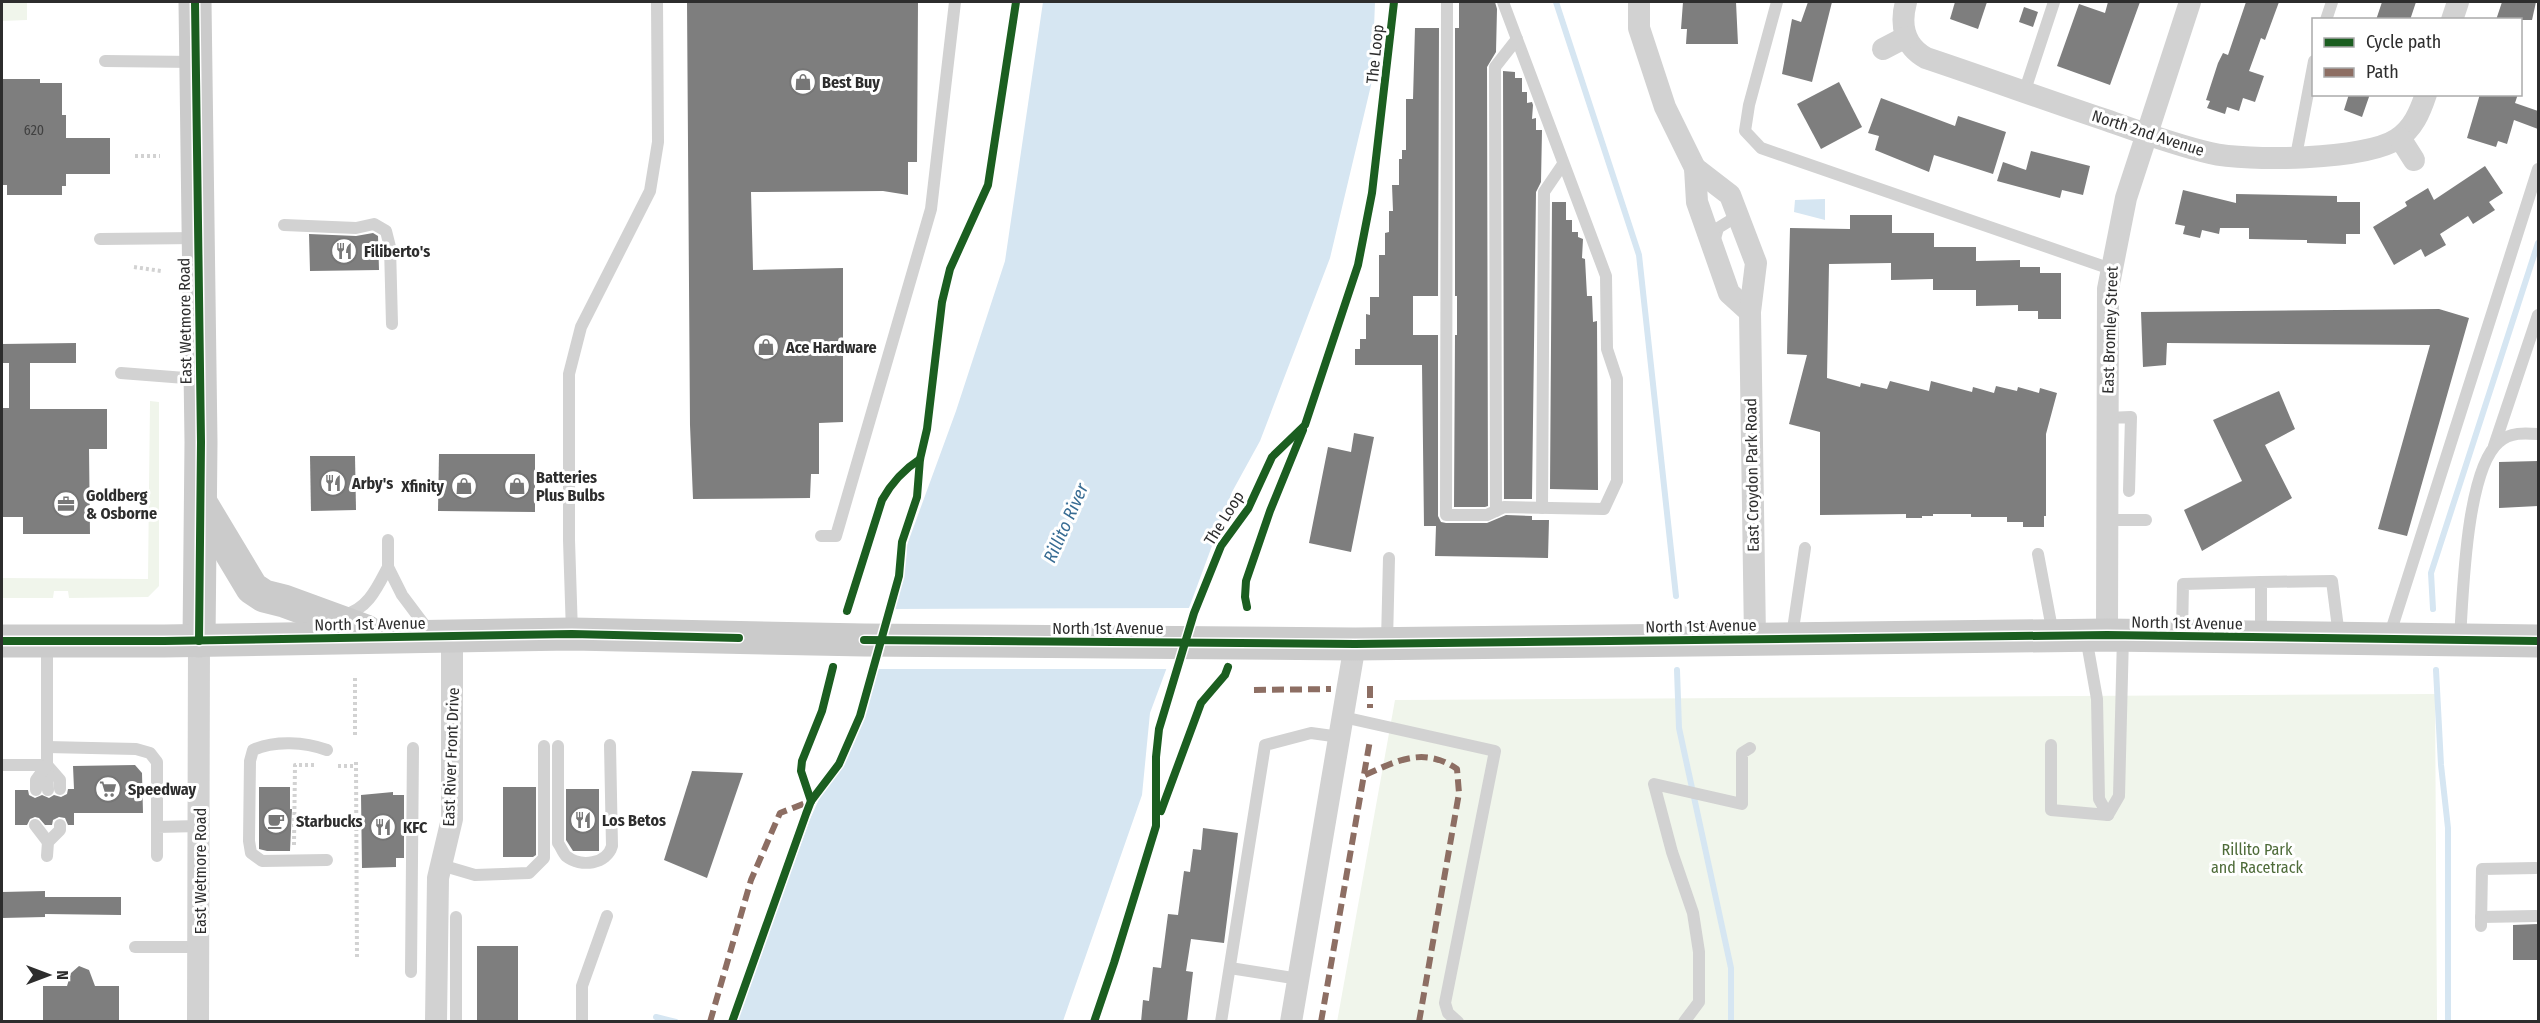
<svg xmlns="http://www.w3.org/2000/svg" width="2540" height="1023" font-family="'Fira Sans Condensed',sans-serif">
<rect width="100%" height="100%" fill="#fff"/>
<!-- green -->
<g fill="#f0f5eb">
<path d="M2,2h25v18l-25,1z"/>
<path d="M150,401l9,1v184l-11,11 -79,1 -1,-7h-14l-1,7h-51v-20l146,1z"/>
<path d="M2435,694l2,327 -1100,1 58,-322z"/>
</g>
<!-- water -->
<g fill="#d6e6f2">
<path d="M1043,2h332l-3,79 -42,177 -70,183 -28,51 -82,221 -8,82 -79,226 -327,1 74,-203 10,-22 22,-30 24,-58 40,-148 1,-16 49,-134 49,-150z"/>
<path d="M1825,199v21l-31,-8 1,-12z"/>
</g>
<!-- pier -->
<path fill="#fff" d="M1192,608l-22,61h-297l17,-60z"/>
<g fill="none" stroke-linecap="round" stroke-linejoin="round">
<!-- stream -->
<g stroke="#d6e6f2" stroke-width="6">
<path d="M1556,2l83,253 37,341"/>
<path d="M2433,609l-2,-36 107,-330"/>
<path d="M1677,670l2,58 52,240v54"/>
<path d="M2436,670l5,95 7,63v194"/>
<path d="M656,1017l20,5"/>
</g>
</g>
<!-- building -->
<g fill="#7e7e7e">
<path d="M687,2h231l-1,160h-9v33l-25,-4 -132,1 2,78 90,-2v154l-24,1v51h-8l-1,24 -117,1 -3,-74z"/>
<path d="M1459,2h36l2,7 -1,43 -9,15 1,439 -3,1h-31l1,-172h2v-39h-2v-268h4z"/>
<path d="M1683,2h53l2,42h-52l1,-15h-6z"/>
<path d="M1808,2h24l-20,80 -30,-8 10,-55 9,3z"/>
<path d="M1955,2h32l-9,27 -28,-10z"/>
<path d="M2108,2h32l-30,83 -53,-19 22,-62 26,9z"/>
<path d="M2246,2h33l-14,38 -4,-2 -12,33 15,5 -9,26 -12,-4 -4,13 -12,-4 -2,7 -18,-6 3,-7 -4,-1 12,-37 5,-10 5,2z"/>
<path d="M2382,2h34l-6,18h-34z"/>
<path d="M2502,2h34l-4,18h-36z"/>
<path d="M2024,7l14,5 -5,15 -14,-5z"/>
<path d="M1415,28h24l-1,268h-25v39h25v181l3,6 5,1h41l19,-8 26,1v4h17l-1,38 -113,-2 1,-30h-12l-2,-161h-67v-16h5v-10h6v-25l4,1v-18h9v-42h6v-22l4,-1v-21h4l-1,-26h7v-26h3v-9h4v-51h7z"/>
<path d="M1503,71l12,1v6h7v14h5v11l5,-1 1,3 -1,14 4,-1v12h6l-1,52 -5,10 -4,307h-28z"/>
<path d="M2,79h38v4h22v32h4v23h44v36h-44v12h-4v9h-55v-10h-4z"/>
<path d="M1839,82l23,45 -41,22 -24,-45z"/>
<path d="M2349,94h21l-8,23 -18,-7z"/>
<path d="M2480,94h38l-3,9 23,8v18l-24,-9 -7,24 -9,-3 -2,6 -29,-9z"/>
<path d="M1881,98l74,28 3,-10 48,16 -13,42 -59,-19 -5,17 -54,-22 4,-14 -11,-3z"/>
<path d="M2031,151l59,15 -7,29 -21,-5 -2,8 -63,-17 6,-19 23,8z"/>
<path d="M2485,166l18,27 -14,9 6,8 -22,14 -5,-8 -28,18 6,11 -21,12 -4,-8 -27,16 -21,-38 34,-21 -2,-4 23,-14 6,12z"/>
<path d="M2183,190l53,13v-9l101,2v6h23v32h-14v10l-39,-1v-3l-58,-1v-11h-29l-1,6 -17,-4 -2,8 -17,-4 2,-8 -10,-2z"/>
<path d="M1552,202h14v18h6v12h6v5l5,2 -1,19 3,1 2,37h5l1,26 4,-1 1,169 -48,-1z"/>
<path d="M1850,215h42v18h42v14h42v14l44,-1v7h20v6h21v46h-23v-8h-20v-6l-42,1v-16h-43v-11l-42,1v-17l-62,1 -2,114 33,9 1,-4 26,6 3,-8 39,10 2,-10 41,11 1,-5 21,6 2,-7 21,5 1,-4 21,6 1,-5 17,5 -11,41v82h-2v11h-21v-5h-16v-5h-36v-3h-38v2h-11v2h-16v-4l-86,1v-83l-31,-8 18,-69 -20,-1 3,-126 60,1z"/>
<path d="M373,233l5,3 1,34 -69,1 -1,-37 47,2z"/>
<path d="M2439,309l30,9 -62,218 -29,-7 52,-184 -263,-2 -1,22 -23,2 -2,-55z"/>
<path d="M76,343v20h-46v46h77v40h-18l1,85h-67v-17h-21v-109h7v-45h-7v-19z"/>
<path d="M2279,391l16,38 -30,16 27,53 -90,53 -18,-41 58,-29 -29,-61z"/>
<path d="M1354,433l20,4 -23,115 -42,-9 19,-96 23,5z"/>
<path d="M439,454h96v58l-97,-1z"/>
<path d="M310,456h45l1,54 -45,1z"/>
<path d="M2538,461v45l-39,2v-46z"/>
<path d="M135,765l7,8 1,40h-69v12h-6l-3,-7 -6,-1 -6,3 -1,5h-7l-6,-7 -4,-1 -5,2 -3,6h-12v-35h13l1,5 6,3 7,-3 7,3 5,-3 7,2 6,-3 1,-5h6l-1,-23z"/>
<path d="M692,771l51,2 -36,105 -43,-18z"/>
<path d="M259,787h31v22h2l-2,42h-23l-8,-2z"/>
<path d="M503,787h33v68l-3,2h-30z"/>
<path d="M566,789h33v62h-26l-7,-11z"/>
<path d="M393,792v3h11v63h-8v9l-34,1 -1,-73z"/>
<path d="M1203,828l35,5 -14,110 -33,-4 -5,32 7,1 -6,50h-46l2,-22 6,1 4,-34 8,1 7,-54 10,1 6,-44 6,1 3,-23 8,1z"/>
<path d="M45,891v6h76v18l-76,-1v3l-43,1v-26z"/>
<path d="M2538,924v36h-25v-35z"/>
<rect x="477" y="946" width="41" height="76"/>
<path d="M79,966l10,4 6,16h24v36h-76v-36h24l4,-13z"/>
</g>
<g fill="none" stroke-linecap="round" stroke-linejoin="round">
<!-- path -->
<g stroke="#d2d2d2" stroke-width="4" stroke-dasharray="3 3" stroke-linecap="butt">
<path d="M135,156h25"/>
<path d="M134,267l27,4"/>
<path d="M355,678v58"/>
<path d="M356,762l1,198"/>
<path d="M338,766h18"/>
<path d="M294,845l1,-80h19"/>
</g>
<!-- service -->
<g stroke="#d2d2d2" stroke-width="12">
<path d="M1447,2l-1,513h41l17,-8 100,2 13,-28v-102l-10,-30 -1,-73 -103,-274"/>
<path d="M1777,2l-28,103 -4,26 16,17 350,121"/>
<path d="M2326,20l6,-18"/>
<path d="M105,61l90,1"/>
<path d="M2024,93l30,-91"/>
<path d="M2296,156l18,-95"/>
<path d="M284,225l72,3 18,-4 12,7 4,16 2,77"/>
<path d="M100,239l98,-1"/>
<path d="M1714,242l4,-14 13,-8 10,5"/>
<path d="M121,373l77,6"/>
<path d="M2107,418l24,-1 -2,74"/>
<path d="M2494,446l44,-131"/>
<path d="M1542,508l2,-316 19,-28"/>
<path d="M1496,511l-1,-444 22,-28"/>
<path d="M2107,520h39"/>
<path d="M821,536h15l95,-327 24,-207"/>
<path d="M388,540v27"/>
<path d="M2038,554l15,80"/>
<path d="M344,615c24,-6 33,-27 44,-48l14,28 27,36"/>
<path d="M572,633l-3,-93v-166l12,-47 69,-136 8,-49 -1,-140"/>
<path d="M2182,634l1,-50 78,-2"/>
<path d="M1792,636l13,-88"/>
<path d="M2261,636v-54l71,-1 7,55"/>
<path d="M2086,637l11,62 2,100 9,16 11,-19 4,-160"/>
<path d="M2389,637l149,-468"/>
<path d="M2460,638c3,-44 6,-168 39,-196 11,-10 26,-9 39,-8"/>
<path d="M1387,641l2,-83"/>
<path d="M1343,717l152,34 -50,252 3,10 10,9"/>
<path d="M2051,745v65l57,5"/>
<path d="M558,746v97c3,4 5,10 8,13 15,12 41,8 46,-10l-2,-101"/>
<path d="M47,747l89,2 14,4 7,9v65"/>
<path d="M3,765h44v-122"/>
<path d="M47,765l13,15v9"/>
<path d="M47,765l1,25"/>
<path d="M36,790v-10l11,-15"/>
<path d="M35,825l13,17"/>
<path d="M47,856l1,-14 12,-12v-5"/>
<path d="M157,856v-29l42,-1"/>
<path d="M327,860l-65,1 -11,-8 -2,-12 1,-80 3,-11c22,-10 52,-8 74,0"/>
<path d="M441,865l34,10 54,-2 15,-15v-112"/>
<path d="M456,917v105"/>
<path d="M2481,917l55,-1"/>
<path d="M2481,926l1,-57 54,-1"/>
<path d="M135,947h65"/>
<path d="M1230,968l69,11"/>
<path d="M411,972l2,-224"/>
<path d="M582,1022v-36l25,-70"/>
<path d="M1221,1022l44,-277 46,-12 29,4"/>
<path d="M1684,1022l15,-20v-50l-6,-39 -21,-61 -18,-68 88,20v-51l8,-5"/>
</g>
<!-- minor -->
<g stroke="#d2d2d2" stroke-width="22">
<path d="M1639,2v26l26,79 30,61 2,34 32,91 21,19"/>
<path d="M1906,2c-6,22 -2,44 20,56 60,20 120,42 180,62 34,12 69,25 104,33 37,9 156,7 187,-14 16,-10 23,-27 29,-45"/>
<path d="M2452,20l6,-18"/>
<path d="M1883,49l23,-12"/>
<path d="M2400,138l14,22"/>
<path d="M1695,168l35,27 26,68 -6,49 5,326"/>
<path d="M2107,635l1,-346 18,-91 64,-196"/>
<path d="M198,1022l1,-381"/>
<path d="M436,1022l2,-144 14,-59v-183"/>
<path d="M1291,1022l64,-378"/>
</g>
<!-- secondary -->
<g stroke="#cbcbcb" stroke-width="33">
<path d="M195,2l6,440 -2,199"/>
<path d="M201,503l51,85 12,8 20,5 82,30"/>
<path d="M2,641h162l408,-7 292,6 491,4 752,-9 431,6"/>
</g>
<!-- quiet -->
<g stroke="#8d6e63" stroke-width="6" stroke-dasharray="12 6" stroke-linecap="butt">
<path d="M1370,686v22"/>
<path d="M1254,690l77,-1"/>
<path d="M1365,775c32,-14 58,-29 92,-6l2,24 -40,229"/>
<path d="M710,1022l41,-142 29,-67 31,-12"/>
<path d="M1321,1022l49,-282"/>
</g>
<!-- cycleway casing -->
<g stroke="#fff" stroke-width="11">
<g id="cycleway">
<path d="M195,2l6,440 -2,199"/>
<path d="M1247,607l-2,-10 1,-16 24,-70 33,-81"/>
<path d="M847,611l35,-111c10,-18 21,-30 38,-41"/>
<path d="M864,640l491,4 752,-9 431,6"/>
<path d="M2,641h162l408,-7 167,4"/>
<path d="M811,801l-10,-30 1,-10 20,-50 11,-44"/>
<path d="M1161,811l40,-108 24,-28 3,-8"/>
<path d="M732,1022l74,-208 5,-13 28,-37 21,-48 39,-140 3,-34 15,-45 3,-38 7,-30 15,-127 8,-33 38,-84 28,-183"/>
<path d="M1094,1022l20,-59 42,-137v-69l3,-28 35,-116 27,-67 27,-37 24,-52 33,-32 53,-160 14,-72 22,-191"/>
</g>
</g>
<!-- cycleway -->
<use href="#cycleway" stroke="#1b5e20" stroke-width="8"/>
</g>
<!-- icons -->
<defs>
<g id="shop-ring" transform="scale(1.35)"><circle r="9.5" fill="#fff" stroke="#767676" stroke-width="1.5"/><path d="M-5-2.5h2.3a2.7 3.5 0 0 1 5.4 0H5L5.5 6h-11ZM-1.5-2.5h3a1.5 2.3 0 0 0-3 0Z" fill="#767676"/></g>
<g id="restaurant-ring" transform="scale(1.35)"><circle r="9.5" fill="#fff" stroke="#767676" stroke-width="1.5"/><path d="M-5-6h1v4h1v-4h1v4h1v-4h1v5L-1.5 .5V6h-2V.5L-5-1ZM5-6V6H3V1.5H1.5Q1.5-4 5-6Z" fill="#767676"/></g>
<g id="office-ring" transform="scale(1.35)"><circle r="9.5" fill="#fff" stroke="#767676" stroke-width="1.5"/><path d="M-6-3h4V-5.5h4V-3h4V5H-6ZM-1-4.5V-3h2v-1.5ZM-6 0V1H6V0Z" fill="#767676"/></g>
<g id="supermarket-ring" transform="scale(1.35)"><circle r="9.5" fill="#fff" stroke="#767676" stroke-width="1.5"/><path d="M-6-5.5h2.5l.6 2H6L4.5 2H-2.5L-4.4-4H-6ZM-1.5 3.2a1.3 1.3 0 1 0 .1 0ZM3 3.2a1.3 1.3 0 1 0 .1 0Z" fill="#767676"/></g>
<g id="cafe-ring" transform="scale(1.35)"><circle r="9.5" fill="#fff" stroke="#767676" stroke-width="1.5"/><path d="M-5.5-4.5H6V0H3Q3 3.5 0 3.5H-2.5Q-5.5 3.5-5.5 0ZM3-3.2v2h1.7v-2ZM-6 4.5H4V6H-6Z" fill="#767676"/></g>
</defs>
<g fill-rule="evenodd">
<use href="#shop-ring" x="803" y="82"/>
<use href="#restaurant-ring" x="344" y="251"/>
<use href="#shop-ring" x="766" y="347"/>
<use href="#restaurant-ring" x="333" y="483"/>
<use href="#shop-ring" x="464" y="486"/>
<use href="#shop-ring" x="517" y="486"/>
<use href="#office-ring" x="66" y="504"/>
<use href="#supermarket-ring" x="108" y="789"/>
<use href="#restaurant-ring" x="583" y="820"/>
<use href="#cafe-ring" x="276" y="821"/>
<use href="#restaurant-ring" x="383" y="827"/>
</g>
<g text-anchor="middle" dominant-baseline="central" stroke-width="6" stroke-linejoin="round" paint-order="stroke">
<!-- number labels -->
<g font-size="14" fill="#414141">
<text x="34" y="130">620</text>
</g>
<!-- street labels -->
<g font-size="16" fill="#2d2d2d" stroke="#fff">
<text transform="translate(1375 54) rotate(-84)">The Loop</text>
<text transform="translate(2148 133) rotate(18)">North 2nd Avenue</text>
<text transform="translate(185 321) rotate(-91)">East Wetmore Road</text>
<text transform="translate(2110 330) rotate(-88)">East Bromley Street</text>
<text transform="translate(1752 475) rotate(-91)">East Croydon Park Road</text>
<text transform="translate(1224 518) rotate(-58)">The Loop</text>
<text transform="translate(2187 623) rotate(1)">North 1st Avenue</text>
<text transform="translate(370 624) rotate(-1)">North 1st Avenue</text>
<text transform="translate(1701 626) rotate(-1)">North 1st Avenue</text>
<text x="1108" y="628">North 1st Avenue</text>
<text transform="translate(451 757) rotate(-88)">East River Front Drive</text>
<text transform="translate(200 871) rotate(-90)">East Wetmore Road</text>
</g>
<!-- poi labels -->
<g font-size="16" font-weight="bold" fill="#2d2d2d" stroke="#fff" text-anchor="start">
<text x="822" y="82">Best Buy</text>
<text x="364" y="251">Filiberto's</text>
<text x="786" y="347">Ace Hardware</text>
<text x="536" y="477">Batteries<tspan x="536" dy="18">Plus Bulbs</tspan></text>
<text x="352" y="483">Arby's</text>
<text x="444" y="486" text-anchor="end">Xfinity</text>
<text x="86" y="495">Goldberg<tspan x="86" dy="18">&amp; Osborne</tspan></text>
<text x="128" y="789">Speedway</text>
<text x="602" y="820">Los Betos</text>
<text x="296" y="821">Starbucks</text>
<text x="403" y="827">KFC</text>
</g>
<!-- park labels -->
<g font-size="16" fill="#4e6b39" stroke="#fff">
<text x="2257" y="849">Rillito Park<tspan x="2257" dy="18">and Racetrack</tspan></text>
</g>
<!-- water labels -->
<g font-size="18" font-style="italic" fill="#386c93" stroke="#fff">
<text transform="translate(1066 523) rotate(-66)">Rillito River</text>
</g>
</g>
<!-- border -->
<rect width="2540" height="1023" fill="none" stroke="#2d2d2d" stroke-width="6"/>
<!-- legend -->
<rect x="2312" y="18" width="210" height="78" fill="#ffffff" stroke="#ababab" stroke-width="1.5"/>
<rect x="2324" y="38" width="30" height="9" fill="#1b5e20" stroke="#ababab" stroke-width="1.5"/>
<text x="2366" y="48" font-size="18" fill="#2d2d2d">Cycle path</text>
<rect x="2324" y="68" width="30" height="9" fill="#8d6e63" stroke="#ababab" stroke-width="1.5"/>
<text x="2366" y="78" font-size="18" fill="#2d2d2d">Path</text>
<!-- north arrow -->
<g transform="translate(48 975) rotate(90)" stroke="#ffffff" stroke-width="4.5" paint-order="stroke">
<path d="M0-4.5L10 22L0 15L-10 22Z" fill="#2d2d2d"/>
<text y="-9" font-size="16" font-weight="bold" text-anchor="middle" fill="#2d2d2d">N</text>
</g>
</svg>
